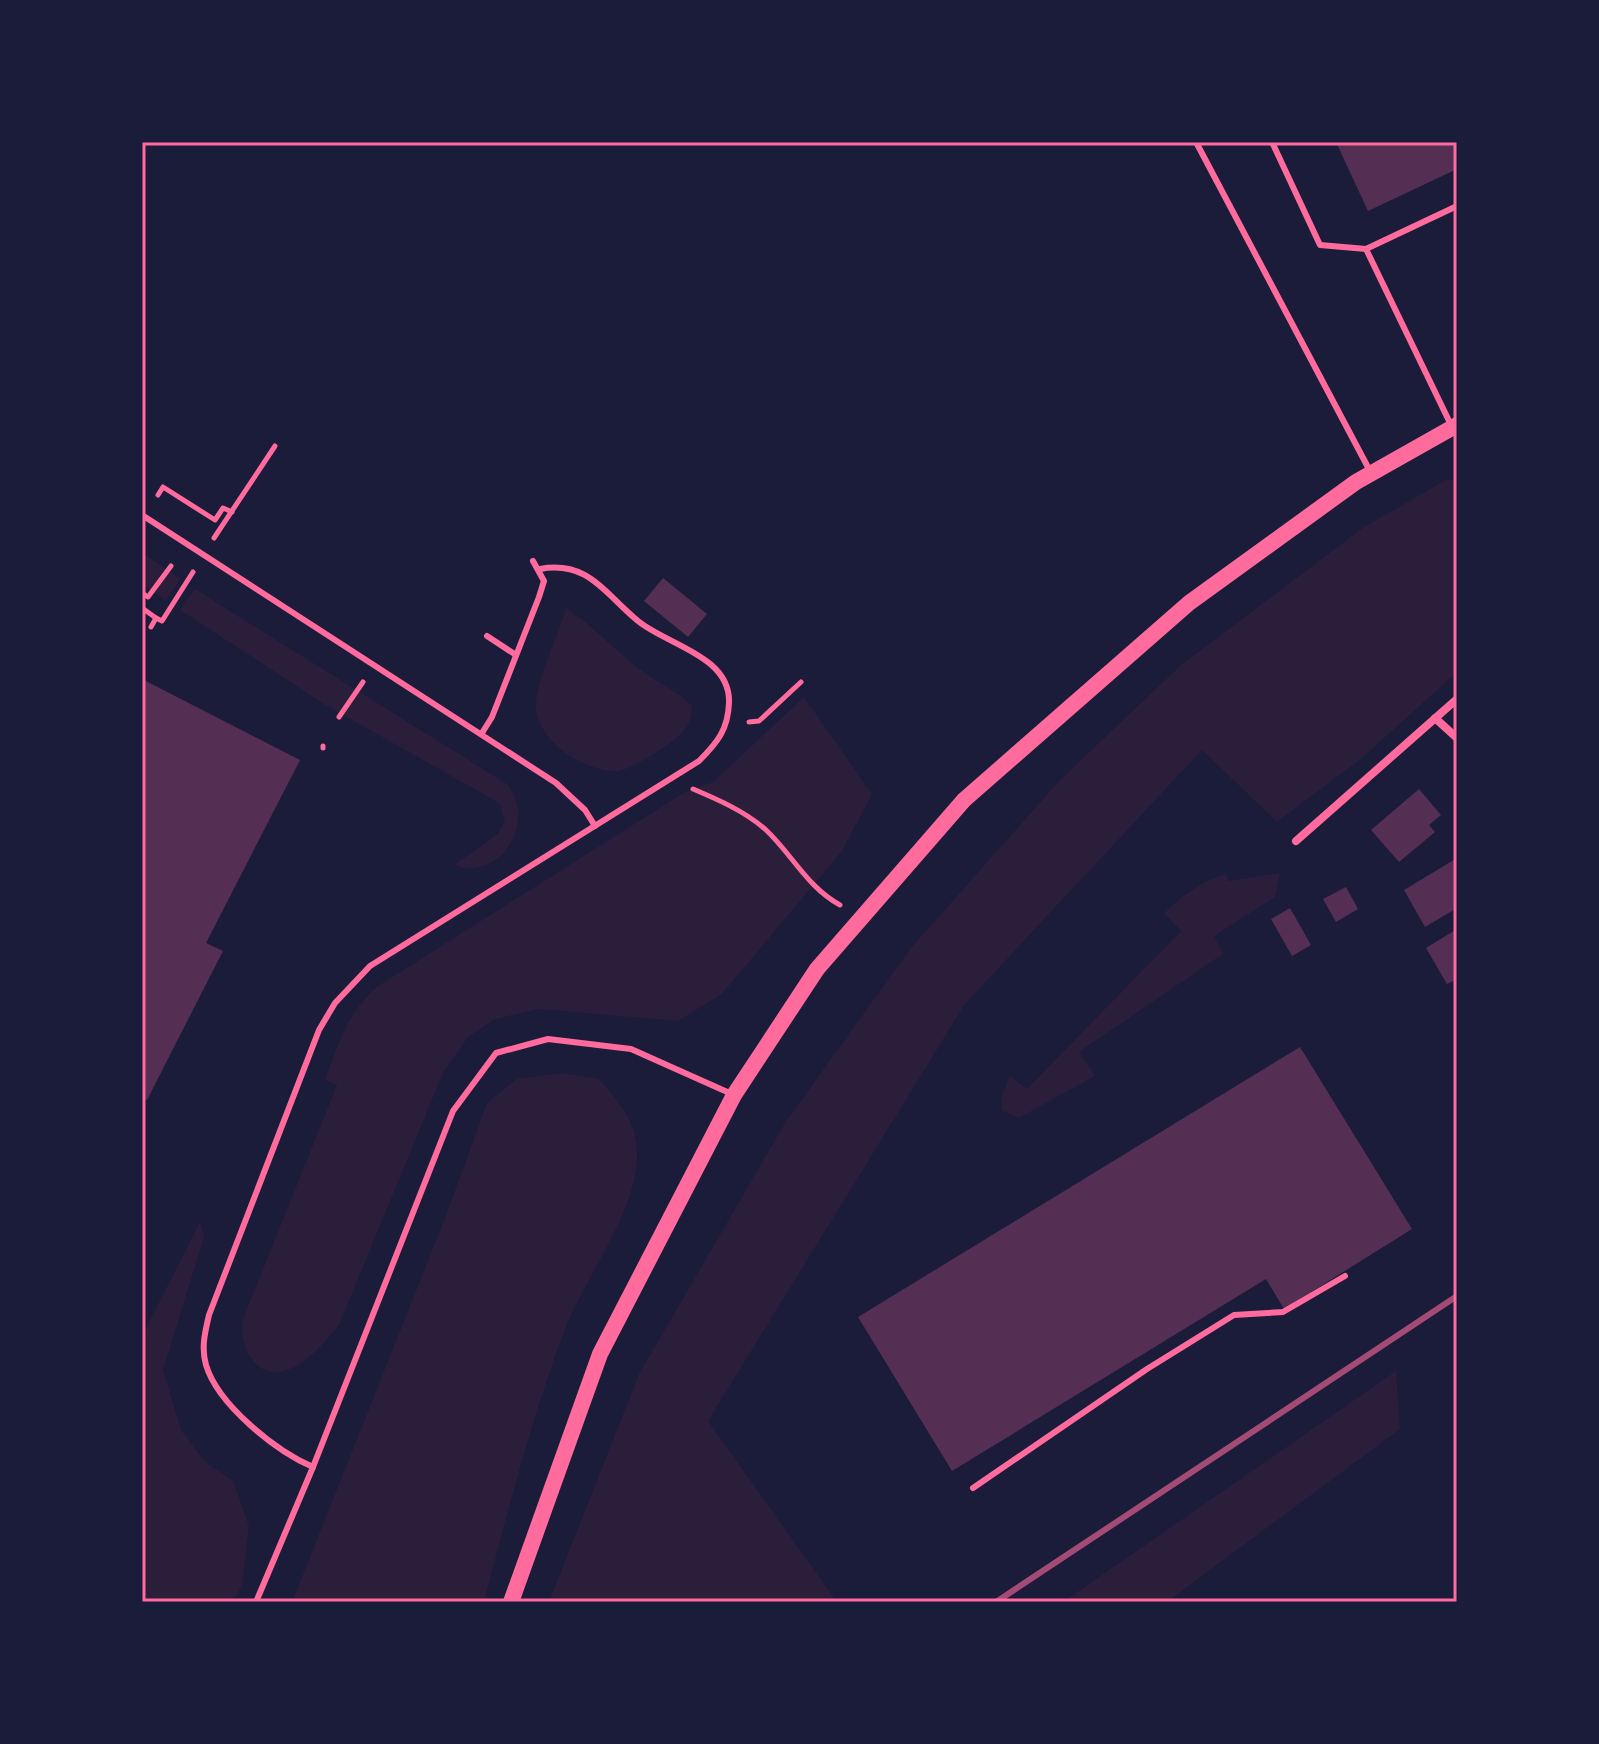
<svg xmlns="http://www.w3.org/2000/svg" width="1599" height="1744" font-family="'Source Sans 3',sans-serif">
<rect width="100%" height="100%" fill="#1b1b3a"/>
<!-- green -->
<g fill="#2a1e3b">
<path d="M1446,480h11v192l-96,87 -84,63 -75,-72 -237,254 -257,417 129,181h-288l90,-228 146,-251 125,-174 149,-168 123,-117 182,-137z"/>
<path d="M142,553l39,26 -15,21 -24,-16z"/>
<path d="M195,589l312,195c30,36 -5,99 -53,81l44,-31 7,-13 -6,-18 -175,-99 -144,-94z"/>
<path d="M566,608c29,19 51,45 79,65 16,12 33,18 47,33 -1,9 -1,15 -7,23 -8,12 -53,41 -67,42 -33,2 -86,-33 -82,-69 3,-28 22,-66 30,-94z"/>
<path d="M804,697l68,97 -30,57 -120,143 -44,27 -139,-12 -44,10 -27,18 -25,36 -104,252c-12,14 -24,30 -41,40 -37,22 -60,-12 -55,-46l94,-234 -12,-5c12,-34 24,-70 53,-94l307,-194 28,-10z"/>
<path d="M1280,873l-5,24 -61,39 9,18 -144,98 16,24 -76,42 -18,-8 1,-15 8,-19 17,13 154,-158 -17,-18c19,-18 37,-32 62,-39l2,7z"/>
<path d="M562,1073l37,6c21,24 40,45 38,79 -2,58 -53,120 -73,174 -33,88 -56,179 -80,270h-192l153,-384 42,-115 30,-24z"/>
<path d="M200,1222l4,15 -41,133 18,60 25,33 27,18 16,45 -7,60 -10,16h-90v-266z"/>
<path d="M1396,1371l4,58 -233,173h-104z"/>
</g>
<!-- building -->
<g fill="#542f53">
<path d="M1336,142h121v27l-89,42z"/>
<path d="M663,578l44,36 -19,23 -44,-36z"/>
<path d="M142,679l158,81 -94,183 17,8 -76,149 -5,-2z"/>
<path d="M1419,789l22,26 -12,10 6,7 -36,30 -28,-32z"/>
<path d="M1457,858v50l-32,19 -21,-37z"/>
<path d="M1346,887l12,22 -22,13 -13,-23z"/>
<path d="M1290,908l21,37 -19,11 -21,-37z"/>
<path d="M1457,929v50l-10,5 -21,-36z"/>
<path d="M1300,1047l112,182 -128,80 -18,-30 -314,192 -94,-154z"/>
</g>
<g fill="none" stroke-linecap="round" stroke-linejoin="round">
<!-- path -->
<g stroke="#ff6b9d" stroke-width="5">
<path d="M158,495l5,-8 52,33 8,-12 9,4"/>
<path d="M214,538l61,-92"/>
<path d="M142,593l6,4 23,-31"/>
<path d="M142,608l14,10"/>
<path d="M151,627l5,-9 6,3 31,-49"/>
<path d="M339,717l24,-35"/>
<path d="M749,722l10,-1 42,-39"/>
<path d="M323,748v-2"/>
<path d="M693,789c26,11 51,22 72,40 27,25 42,58 75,76"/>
</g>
<!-- service -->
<g stroke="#ff6b9d" stroke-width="6">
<path d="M1196,142l175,331"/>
<path d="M1272,142l48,103 46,4 85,176"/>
<path d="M1366,249l91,-43"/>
<path d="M142,515l414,268 29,27 10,16"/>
<path d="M487,636l29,19"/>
<path d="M482,733l10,-16 47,-120 5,-16 -11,-20"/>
<path d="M313,1467c-37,-16 -95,-62 -107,-102 -5,-17 -1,-33 3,-50l110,-285 16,-27 35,-37 329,-205c19,-19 29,-32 30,-58 2,-47 -62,-58 -91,-82 -33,-27 -50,-61 -98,-52"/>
<path d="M973,1488l174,-119 87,-54 49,-3 62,-36"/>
<path d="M256,1602l57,-135 140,-356 43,-58 52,-14 83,10 103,46"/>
</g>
<!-- minor -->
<g stroke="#ff6b9d" stroke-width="8">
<path d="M1435,718l22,20"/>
<path d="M1296,841l161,-142"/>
</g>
<!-- secondary -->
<path stroke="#ff6b9d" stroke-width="16" d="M511,1602l89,-248 134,-259 83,-126 147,-169 225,-197 167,-121 101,-57"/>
<!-- rail -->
<path stroke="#a44b75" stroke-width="6" d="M996,1602l461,-306"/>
</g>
<!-- border -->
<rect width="1599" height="1744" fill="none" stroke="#1b1b3a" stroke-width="288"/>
<rect x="144" y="144" width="1311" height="1456" fill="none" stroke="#ff6b9d" stroke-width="3"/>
</svg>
